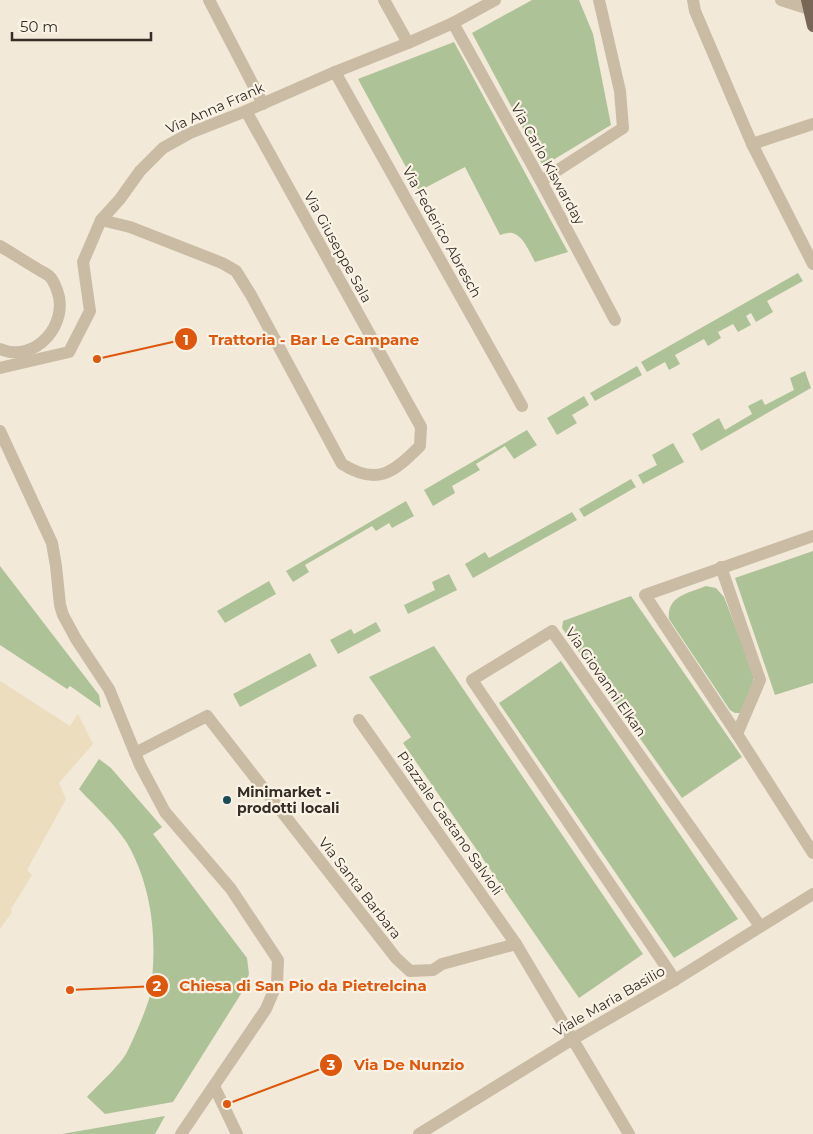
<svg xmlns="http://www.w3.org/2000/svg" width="813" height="1134" font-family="Montserrat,sans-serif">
<rect width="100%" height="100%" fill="#f2e9d8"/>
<!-- green -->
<g fill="#aec298">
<path d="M532,0h47l14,34 18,91 -68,41 -71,-133z"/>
<path d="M454,42l114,210 -33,10c-5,-9 -12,-27 -23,-29 -3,-1 -8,1 -12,2l-35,-68 -46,24 -61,-112z"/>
<path d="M798,273l5,8 -36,20 6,11 -17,10 -5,-9 -5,3 5,9 -13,7 -5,-8 -15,8 3,6 -13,8 -4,-7 -29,16 5,9 -11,6 -4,-8 -18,10 -6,-10z"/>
<path d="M637,366l5,9 -47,26 -5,-8z"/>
<path d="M805,371l6,17 -110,63 -9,-17 27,-16 6,12 27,-16 -4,-8 14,-7 3,6 29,-15 -4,-12z"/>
<path d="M584,396l5,9 -17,10 5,8 -20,12 -10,-17z"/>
<path d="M527,430l10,15 -23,14 -9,-13 -29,18 4,6 -28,16 3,7 -22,13 -9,-16z"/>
<path d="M673,443l11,19 -41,22 -5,-9 19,-10 -5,-10z"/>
<path d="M631,479l5,8 -52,30 -5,-8z"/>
<path d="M406,501l8,15 -22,12 -3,-5 -13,8 -4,-5 -67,39 4,7 -16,10 -7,-11z"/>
<path d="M572,512l5,8 -104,58 -8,-14 20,-12 4,6z"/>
<path d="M813,551v132l-38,12 -40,-117z"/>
<path d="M0,566l99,129 2,13 -31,-22 -3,3 -67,-44z"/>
<path d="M449,574l8,16 -49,24 -4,-9 31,-15 -3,-8z"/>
<path d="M269,581l7,13 -51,29 -8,-12z"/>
<path d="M706,586l10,2 8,9 29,75v11l-13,30h-5l-5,-3 -61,-91c-3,-23 20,-26 37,-33z"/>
<path d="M631,596l111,161 -60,41 -120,-170 1,-7z"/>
<path d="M376,622l5,9 -43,23 -8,-14 21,-11 3,5z"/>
<path d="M434,646l209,308 -64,44 -176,-255 8,-6 -42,-60z"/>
<path d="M310,653l7,13 -77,41 -7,-13z"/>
<path d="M561,661l177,258 -64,39 -175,-255z"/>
<path d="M99,759l12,9 51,59 -9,7 94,124 2,16 -5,15 -71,113 -68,12 -18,-17c10,-11 32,-31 39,-43 6,-11 22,-48 24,-59 8,-52 3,-107 -23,-152 -13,-20 -32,-37 -48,-54z"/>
<path d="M165,1116l-10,18h-93z"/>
</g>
<!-- plaza -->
<path fill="#ebddbe" d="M0,681l70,45 8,-12 15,30 -34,39 7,16 -39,71 5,5 -21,34 1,3 -12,17z"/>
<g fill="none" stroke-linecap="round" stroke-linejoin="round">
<!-- minor -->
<g stroke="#cabba4" stroke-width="12">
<path d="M209,0l54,104"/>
<path d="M384,0l24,43"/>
<path d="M693,0l2,11 57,133 61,120"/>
<path d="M781,0l28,9"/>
<path d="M453,23l88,158 74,139"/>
<path d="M335,72l187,334"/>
<path d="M752,144l61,-20"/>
<path d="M541,181l82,-53 -3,-37 -21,-91"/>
<path d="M101,220l29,7 92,36 14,8 15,24 91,169c35,22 51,9 78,-18l1,-19 -175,-316"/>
<path d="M0,246c12,7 24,15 36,22 4,3 10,5 13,8 4,3 6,9 8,14 13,33 -21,74 -57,59"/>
<path d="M0,368l69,-16 21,-41 -7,-49 18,-42 19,-21 20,-28 23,-23 27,-15 56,-22 89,-39 73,-29 45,-20 42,-23"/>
<path d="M0,431l52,112 4,23 4,39 3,10 13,24 33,50 31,76 25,47 66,77 47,71 -1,23 -11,26 -85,125"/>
<path d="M813,536l-168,59 92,139 76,119"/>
<path d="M721,567l39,113 -23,54"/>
<path d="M359,720l157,224 113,190"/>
<path d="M135,753l72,-37 189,242 14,13 23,-1 9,-6 74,-20"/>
<path d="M675,980l-203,-300 80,-49 208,295"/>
<path d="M214,1086l23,48"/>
<path d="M419,1134l154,-95 102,-59 138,-86"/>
</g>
<!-- major -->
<path stroke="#786656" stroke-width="12" d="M807,0l6,26"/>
</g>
<!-- markers -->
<circle fill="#1a4c58" stroke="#faf3e5" stroke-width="2" cx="227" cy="800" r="5"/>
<g text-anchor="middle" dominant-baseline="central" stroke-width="4.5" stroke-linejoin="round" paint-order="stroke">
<!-- street labels -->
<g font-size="14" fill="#352d26" stroke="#faf3e5">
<text transform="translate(215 108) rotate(-24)">Via Anna Frank</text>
<text transform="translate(548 164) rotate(61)">Via Carlo Kiswarday</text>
<text transform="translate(442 232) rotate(61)">Via Federico Abresch</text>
<text transform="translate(338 247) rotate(61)">Via Giuseppe Sala</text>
<text transform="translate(606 682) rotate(55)">Via Giovanni Elkan</text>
<text transform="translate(450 823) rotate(55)">Piazzale Gaetano Salvioli</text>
<text transform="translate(360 888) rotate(52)">Via Santa Barbara</text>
<text transform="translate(609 1001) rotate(-30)">Viale Maria Basilio</text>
</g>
<!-- poi labels -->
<g font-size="14" font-weight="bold" fill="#352d26" stroke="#faf3e5" text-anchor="start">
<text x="237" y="792">Minimarket -<tspan x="237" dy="16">prodotti locali</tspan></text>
</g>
</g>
<!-- callouts -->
<path fill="none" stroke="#df570d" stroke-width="2" d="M97 359L186 339M70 990L157 986M227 1104L331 1065"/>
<g fill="#df570d" stroke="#faf3e5" stroke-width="2">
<circle cx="97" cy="359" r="5"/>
<circle cx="70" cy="990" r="5"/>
<circle cx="227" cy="1104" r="5"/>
<circle cx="186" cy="339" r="12"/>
<circle cx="157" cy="986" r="12"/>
<circle cx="331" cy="1065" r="12"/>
</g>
<g font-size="15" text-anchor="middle" font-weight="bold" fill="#fff">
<text x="186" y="345">1</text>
<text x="157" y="991">2</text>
<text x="331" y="1070">3</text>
</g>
<g font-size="15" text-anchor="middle" font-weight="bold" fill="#df570d" stroke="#faf3e5" stroke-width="4.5" stroke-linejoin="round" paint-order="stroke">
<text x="314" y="345">Trattoria - Bar Le Campane</text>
<text x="303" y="991">Chiesa di San Pio da Pietrelcina</text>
<text x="409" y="1070">Via De Nunzio</text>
</g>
<!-- scale -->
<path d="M12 32v8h139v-8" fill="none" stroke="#352d26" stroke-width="2.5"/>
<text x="20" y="32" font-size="15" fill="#352d26" stroke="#faf3e5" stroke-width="4" paint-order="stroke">50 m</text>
</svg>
